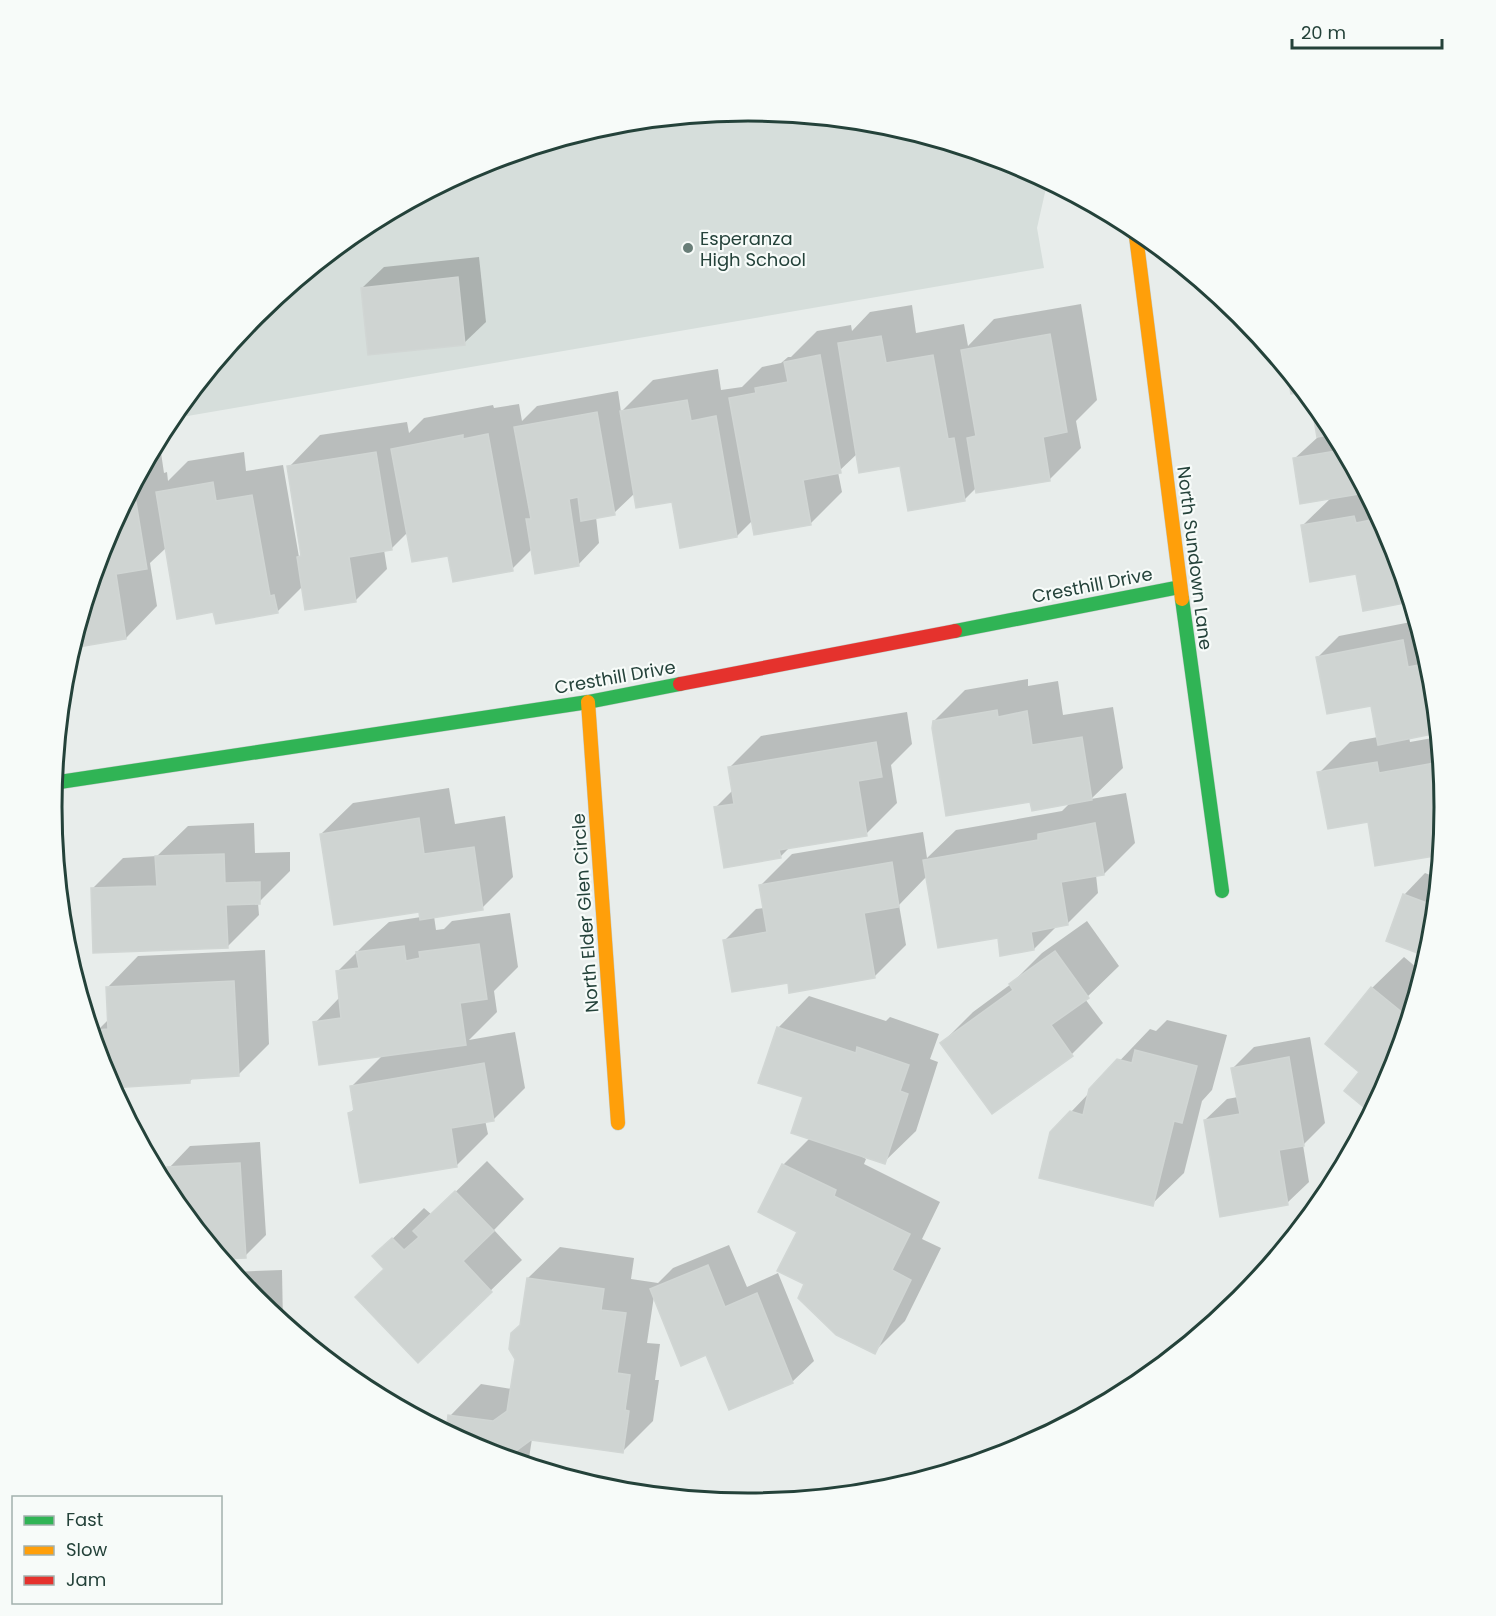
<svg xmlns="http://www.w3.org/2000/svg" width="1496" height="1616" font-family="Poppins,sans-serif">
<rect width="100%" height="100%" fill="#e8edeb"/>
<!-- built -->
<path fill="#d6dedb" d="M748,111l136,13 131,40 34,19 -3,5 -9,40 7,40 -874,151 85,-104 106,-87 121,-64 130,-40z"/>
<!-- shadow -->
<g fill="#0003">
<path d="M479,257l7,65 -22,21 -102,-55 22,-21z"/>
<path d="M1081,304l16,96 -21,21 5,27 -31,31 -73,8 -13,13 -62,-36 -44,-11 -20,19 4,20 -31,31 -56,11 -2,-14 -16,16 -64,-36 -38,-7 -21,20 -18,4 3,26 -21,22 -46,-16 -20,20 -63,-15 -41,-22 -17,17 -7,1 3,19 -31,31 -53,-14 -26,26 -63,-2 -47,-63 -17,16 7,43 -31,32 -54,9 32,-106 55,-102 5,34 3,-1 1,9 20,-20 56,-9 2,19 37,-6 16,92 4,-3 -14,-87 31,-32 87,-13 2,11 15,-15 69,-13 1,3 25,-4 3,17 15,-15 81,-15 3,21 32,-32 65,-11 3,21 21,-3 20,-20 19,-4 7,-6h3l26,-26 34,-6 1,6 18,-19 42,-7 4,28 48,-9 4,22 26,-27z"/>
<path d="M1319,410l9,11 64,121 18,59 -46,8 -7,-37 -54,-47 28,-27 -37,-39 24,-22 -4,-23z"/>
<path d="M1416,621l16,51 -23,65 1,5 28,-5 7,71 -4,45 -65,11 -7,-43 -50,-48 31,-31 28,-5 -6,-33 -54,-47 21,-21z"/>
<path d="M1028,679v7l30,-5 5,34 50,-8 10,61 -32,31 35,-6 9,50 -31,31 -8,1 2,18 -31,31 -10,2 -23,23 -35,-13 -72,-60 -28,29 7,40 -31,31 -86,5 -64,-41 31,-31 8,-1 -4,-22 32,-32 131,-22 4,26 29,-28 106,-19 9,-9 -39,-2 -98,-79 31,-31z"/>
<path d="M907,712l5,32 -21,21 6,38 -31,31 -76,13 -10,10 -64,-50 17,-17 -3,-23 31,-31z"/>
<path d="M449,788l6,36 50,-8 8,61 -31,31 -48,8 2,14 8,-1 8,-8 58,-8 8,54 -24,24 3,21 -28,28 46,-8 10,56 -31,31 -9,1 3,14 -31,31 -107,-52 5,-5 -4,-21 32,-32 -68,-32 25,-26 -3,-25 31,-31 21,-19 32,-5 -1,-7 -99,-76 32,-31z"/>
<path d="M254,823l1,30 35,-1v19l-32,32 1,12 -32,32 -135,-58 31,-31 34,-2 31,-30z"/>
<path d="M1425,873l13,5 -6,66 -28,-49z"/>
<path d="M1087,921l32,45 -34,33 18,24 -31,31 -130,-11 31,-31 38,-28 31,-31z"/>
<path d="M265,950l4,94 -31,31 -44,2 -4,4 -80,5 -11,-27 -1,-29 11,-11 -2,-31 31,-32z"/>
<path d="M1404,957l19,16 -31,102 -20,37 -25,-21 15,-19 -35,-28 45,-56z"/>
<path d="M809,996l77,25 4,-4 49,17 -9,25 8,3 -22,69 -32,31 -25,-8v1l7,4 -2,5 76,38 -18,37 19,9 -36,73 -31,31 -68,-69 -7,-52 -16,-66 27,-27 -5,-42 -27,-68z"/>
<path d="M1167,1020l60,15 -15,55 -10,11 -18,72 -32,31 -81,-92 79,-83 6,2z"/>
<path d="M1310,1037l15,86 -22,22 6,37 -22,21 -82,-83 22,-21 11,-2 -5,-29 21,-21z"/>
<path d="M260,1142l6,93 -21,21 -25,2 -52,-63 -8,-16 9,-1v-10l21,-22z"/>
<path d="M487,1161l37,38 -30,31 28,30 -104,101 -32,-92 -12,-12 50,-49 8,7z"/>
<path d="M729,1245l18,42 31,-14 36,88 -22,21 -85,-29 -53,-57 -7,47 13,1 -5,36h4l-6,41 -31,31 -90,-13 -3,19 -6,6 -42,-12 -34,-18 3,-18 31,-32 31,5 16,-111 32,-31 74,11 -3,21 27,4 15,-15z"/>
<path d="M282,1270l1,54 -28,-23 -24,-29z"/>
</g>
<!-- building -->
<g fill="#cfd4d2" stroke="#d1d6d4" stroke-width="1.5">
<path d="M458,277l7,68 -97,10 -7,-67z"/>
<path d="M1050,334l17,98 -24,5 7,44 -74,12 -9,-55 9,-2 -15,-86z"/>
<path d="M881,336l5,27 47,-8 15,84 6,-1 11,63 -57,10 -8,-45 -41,7 -21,-130z"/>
<path d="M820,355l21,118 -38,7 8,45 -57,10 -25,-137 27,-5 -1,-5 33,-6 -4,-20z"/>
<path d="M1287,372l17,20 -13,2z"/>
<path d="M687,400l4,21 25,-5 21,121 -57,11 -8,-46 -36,6 -16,-97z"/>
<path d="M597,412l18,103 -34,6 -3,-24 -9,2 10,67 -44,8 -9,-55h5l-17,-92z"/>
<path d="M1321,413l7,8 9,18 -3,1 -1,-6 -16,3 -4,-23z"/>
<path d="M488,434l25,137 -60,11 -5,-26 -36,6 -21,-113 72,-14v4z"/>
<path d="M1342,447l21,39 -4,1 1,7 -60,10 -7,-46 43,-7 -1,-3z"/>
<path d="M376,452l16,98 -43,7 7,45 -51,8 -8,-53 4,-1 -14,-90z"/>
<path d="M213,482l3,19 36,-6 18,101 4,-1 4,18 -62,11 -3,-12 -36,7 -21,-127z"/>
<path d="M131,491l2,12 3,-1 11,67 -31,5 10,65 -54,9 32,-107z"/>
<path d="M1354,516l2,7 24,-5 12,24 18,60 -47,9 -7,-37 -46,8 -9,-57z"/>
<path d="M1403,640l5,27 21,-4 3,9 6,61 -60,12 -7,-39 -44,8 -11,-57z"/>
<path d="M997,710l1,7 29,-6 5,34 50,-8 10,63 -60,11 -2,-9 -84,14 -14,-88 1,-7z"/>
<path d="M876,742l6,35 -24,4 9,55 -88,14 2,8 -57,10 -10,-61 20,-3 -6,-37z"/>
<path d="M1377,762l2,11 61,-11 5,46 -5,47 -65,11 -7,-44 -40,7 -11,-57z"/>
<path d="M419,818l5,36 50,-7 9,63 -63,10 -1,-8 -85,13 -14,-91z"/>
<path d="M1095,823l9,52 -43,7 7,43 -37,7 3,18 -34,6 -2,-18 -60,10 -15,-88 115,-20v-6z"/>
<path d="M224,854l1,29 35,-1v22l-34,1 2,43 -135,5 -2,-65 66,-2 -2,-30z"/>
<path d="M892,862l7,45 -35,6 11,65 -86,15 -1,-10 -56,9 -9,-52 44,-8 -8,-47z"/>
<path d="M1403,894l32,12 -3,38 -16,50 -1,-1 13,-36 -42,-16z"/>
<path d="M479,944l8,55 -27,4 6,42 -147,20 -6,-43 28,-4 -5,-47 23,-3 -3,-16 48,-6 2,15 14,-3 -1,-6z"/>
<path d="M1055,951l34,47 -38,27 22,31 -81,58 -52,-71 73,-53 -4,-6z"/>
<path d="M234,981l5,95 -49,3v4l-79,5 -7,-14 -6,-21 -2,-23 12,-1 -2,-42z"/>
<path d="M1371,987l38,31 -17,57 -21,38 -27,-22 15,-19 -34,-28z"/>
<path d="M777,1027l79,26 1,-6 52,18 -9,26 8,3 -23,70 -94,-31 12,-36 -45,-14z"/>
<path d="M1135,1050l62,16 -15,57 -8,-2 -21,85 -114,-28 11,-46 20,-21 13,4 6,-26 28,-30 15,4z"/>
<path d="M1289,1057l15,89 -25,4 9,55 -68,12 -16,-97 36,-6 -9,-46z"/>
<path d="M484,1063l10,58 -43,7 6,39 -97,16 -12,-70 6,-2 -4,-25z"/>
<path d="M240,1163l6,95 -25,1 -52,-63 -2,-29z"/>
<path d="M782,1164l54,26 -2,6 76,38 -18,36 19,10 -36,74 -39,-19 -38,-37 6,-14 -27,-13 20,-39 -39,-20z"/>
<path d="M455,1191l39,40 -31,30 29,31 -74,71 -63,-66 29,-28 -12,-13 20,-18 12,12 15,-13 -6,-6z"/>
<path d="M708,1265l17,42 32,-14 36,90 -64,27 -23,-55 -25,11 -31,-77z"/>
<path d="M527,1278l77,11 -3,21 25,3 -9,60 13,2 -5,35 4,1 -6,42 -92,-13 -26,19 -24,-7 -35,-19 2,-18 45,6 14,-10 8,-52 -6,-10 2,-16 9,-8z"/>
</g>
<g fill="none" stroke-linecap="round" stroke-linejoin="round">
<!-- fast casing -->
<g stroke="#c3cbc8" stroke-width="15">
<g id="fast">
<path d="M1182,599l40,292"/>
<path d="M955,631l225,-44"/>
<path d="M53,783l535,-81 92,-18"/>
</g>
</g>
<!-- slow casing -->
<g stroke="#c3cbc8" stroke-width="15">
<g id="slow">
<path d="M1135,228l47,371"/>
<path d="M588,702l30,421"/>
</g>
</g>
<!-- jam casing -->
<g stroke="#c3cbc8" stroke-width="15">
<path id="jam" d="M680,684l275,-53"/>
</g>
<!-- fast -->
<use href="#fast" stroke="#30b455" stroke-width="14"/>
<!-- slow -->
<use href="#slow" stroke="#ff9f0a" stroke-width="14"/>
<!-- jam -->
<use href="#jam" stroke="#e5322d" stroke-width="14"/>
</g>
<!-- markers -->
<circle fill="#697e78" stroke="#f7fbf9" stroke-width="2" cx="688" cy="248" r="6"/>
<g text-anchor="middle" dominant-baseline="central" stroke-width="4.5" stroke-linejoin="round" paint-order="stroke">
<!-- poi labels -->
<g font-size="18" fill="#24423a" stroke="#f7fbf9" text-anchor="start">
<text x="700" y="238">Esperanza<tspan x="700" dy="21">High School</tspan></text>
</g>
<!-- street labels -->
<g font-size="18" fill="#24423a" stroke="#f7fbf9">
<text transform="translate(1195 558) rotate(83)">North Sundown Lane</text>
<text transform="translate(1092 585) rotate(-11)">Cresthill Drive</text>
<text transform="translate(615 677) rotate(-10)">Cresthill Drive</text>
<text transform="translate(585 913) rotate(-94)">North Elder Glen Circle</text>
</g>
</g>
<!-- crop -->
<path d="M0 0H1496V1616H0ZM62 807a686 686 0 1 1 1372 0a686 686 0 1 1-1372 0Z" fill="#f7fbf9" fill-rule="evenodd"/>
<path fill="none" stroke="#24423a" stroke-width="3" d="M62 807a686 686 0 1 1 1372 0a686 686 0 1 1-1372 0Z"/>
<!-- legend -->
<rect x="12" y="1496" width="210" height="108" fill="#f7fbf9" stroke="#a3b1ad" stroke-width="1.5"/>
<rect x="24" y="1516" width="30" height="9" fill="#30b455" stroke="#a3b1ad" stroke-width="1.5"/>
<text x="66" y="1526" font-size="18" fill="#24423a">Fast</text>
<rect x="24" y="1546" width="30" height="9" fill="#ff9f0a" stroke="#a3b1ad" stroke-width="1.5"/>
<text x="66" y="1556" font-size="18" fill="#24423a">Slow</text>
<rect x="24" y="1576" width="30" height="9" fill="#e5322d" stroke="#a3b1ad" stroke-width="1.5"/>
<text x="66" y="1586" font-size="18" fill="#24423a">Jam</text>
<!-- scale -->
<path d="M1292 39v9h150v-9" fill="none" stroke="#24423a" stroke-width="3"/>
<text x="1301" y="39" font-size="18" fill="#24423a" stroke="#f7fbf9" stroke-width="4.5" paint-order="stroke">20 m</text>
</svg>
